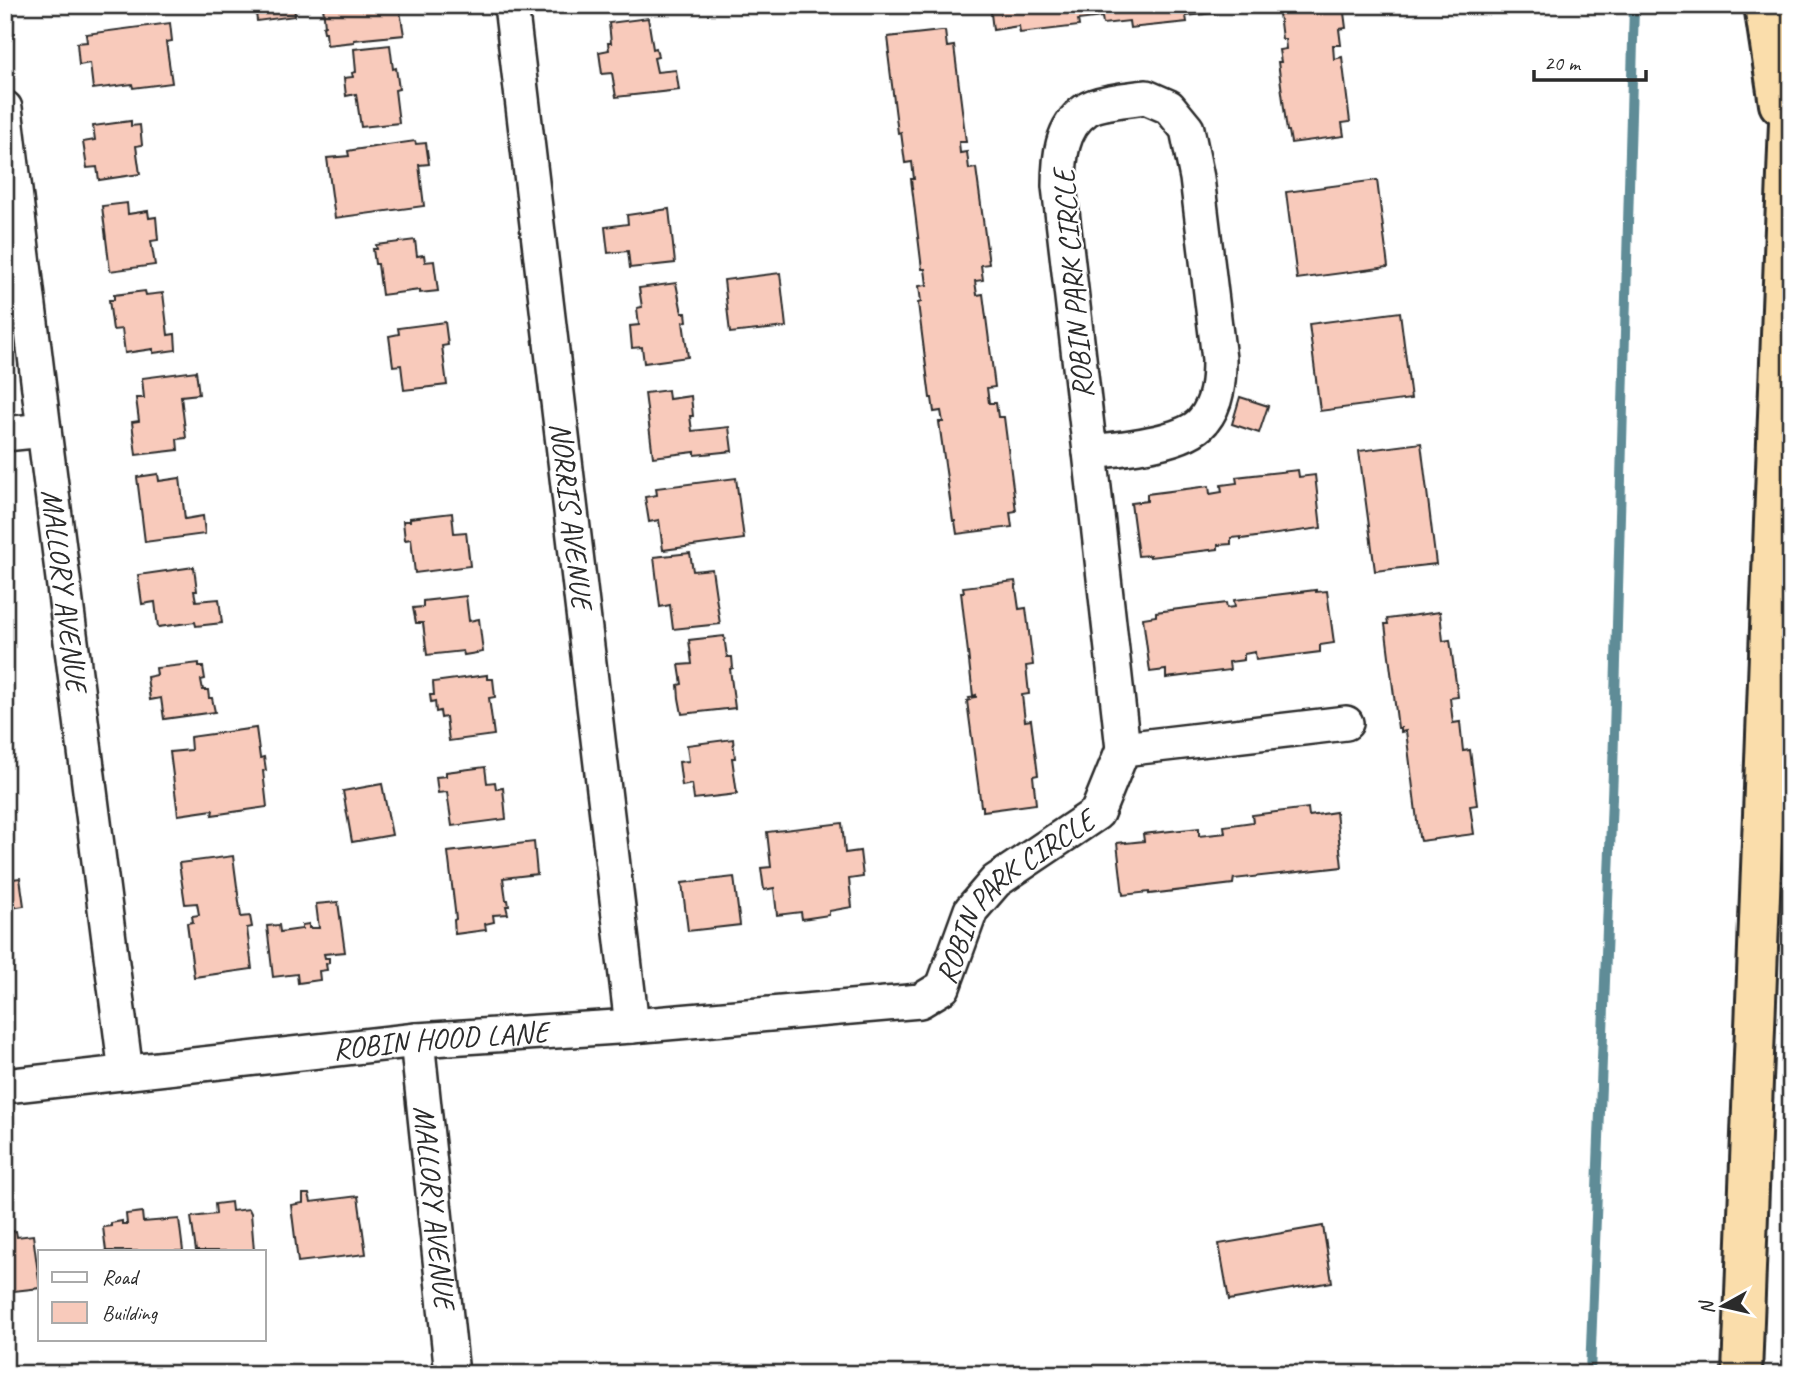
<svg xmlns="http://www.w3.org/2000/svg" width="1796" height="1379" font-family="Caveat,sans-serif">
<rect width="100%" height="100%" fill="#fff"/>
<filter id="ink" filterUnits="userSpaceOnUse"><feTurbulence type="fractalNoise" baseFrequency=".0143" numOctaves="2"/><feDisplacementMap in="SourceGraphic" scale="14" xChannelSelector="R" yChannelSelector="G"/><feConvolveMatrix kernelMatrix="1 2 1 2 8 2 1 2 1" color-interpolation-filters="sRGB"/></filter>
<g filter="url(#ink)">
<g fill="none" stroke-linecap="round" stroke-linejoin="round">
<!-- stream -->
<path stroke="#5e8c97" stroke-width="10" d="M1590,1374l23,-603 21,-766"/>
</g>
<!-- building -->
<g fill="#f8cabb" stroke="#2b2b2b" stroke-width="2">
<path d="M255,5h39l1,11 -38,5z"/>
<path d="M329,5h70l5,30 -50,5v2l-27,3 -1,-13h-2l-1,-5 2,-1 -2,-20z"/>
<path d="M606,5h44l1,2 -44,5z"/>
<path d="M990,5h223l1,8 -28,3 1,6 -57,6 -1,-7 -26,3 -1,-7 -24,3 1,6 -59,7 -1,-7 -26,4z"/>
<path d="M1278,5h65l3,23 -7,1 2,16h-8l1,14 8,-2 8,65 -8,1 2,13 -53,7 -2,-12h-2l-9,-69h3l-2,-12 7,-1 -1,-10h-3z"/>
<path d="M648,18l5,31 3,-1 2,9 -4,1 3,14 19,-2 3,20 -63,7 -4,-24 -10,1 -3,-22 10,-2 -1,-7h3l-2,-20z"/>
<path d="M170,23l2,18 -6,1 6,41 -39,5 -1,-4 -39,5 -3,-26 -11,2 -2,-22 10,-1 -1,-8z"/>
<path d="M941,31h4l2,16 7,-1 12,96h-7l1,11 7,-1 2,17 7,-1 13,96 -8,1 2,15 -8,1 2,14 6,-1 12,93 -8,1 2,15h7l2,14h6l12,94 -6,1 2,15 -55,7 -2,-13h-2l-14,-99h4l-2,-11 -7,1 -2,-14h-2l-12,-95 3,-1 -2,-16 8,-1 -2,-16h-3l-11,-90h3l-2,-17 -7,1 -4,-31 -3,1 -10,-80h2l-2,-16z"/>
<path d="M390,45l3,24 3,-1 3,21 -4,1 4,33 -38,4 -5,-33 -10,2 -2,-18 9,-1 -1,-4 4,-1 -2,-23z"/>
<path d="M131,121v5l9,-1 2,20 -6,1 4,28 -41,6 -2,-13 -10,1 -4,-26 12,-2 -2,-14z"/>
<path d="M415,141l1,3 10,-1 3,21 -10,1 5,41 -89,12 -8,-60 22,-2 -1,-5 5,-1z"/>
<path d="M1377,180l11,87 -91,12 -11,-87z"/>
<path d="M127,203l1,11 20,-3 1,7 7,-1 2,23 -7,1 4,24 -45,6 -8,-65z"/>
<path d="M669,209l6,54 -45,5 -2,-17 -20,2 -3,-26 23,-3 -1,-9z"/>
<path d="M415,240l2,16 7,-1 1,7 9,-1 4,30 -18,2v-3l-38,5 -4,-31h-3l-2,-15h4l-1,-4z"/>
<path d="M780,273l6,54 -56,6 -6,-53z"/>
<path d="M676,283l6,30h4l1,8 -4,1 5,35 -44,6 -2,-16 -10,1 -2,-22 9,-1 -2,-17 5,-1 -3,-19z"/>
<path d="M145,291l1,4 17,-2 5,42 7,-1 1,16 -23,3v-4l-28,4 -3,-24 -9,1 -4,-30h5v-5z"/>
<path d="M1400,312l11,87 -91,12 -11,-87z"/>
<path d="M445,322l3,23 -6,1 5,39 -43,5 -3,-25 -8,1 -4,-30 10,-2 -1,-6z"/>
<path d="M196,371l3,23 -18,2 5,42 -9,1 1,11 -42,5 -4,-33 7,-1 -3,-23h8l-2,-20z"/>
<path d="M668,390l1,9 22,-3 2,20h-3l2,15 37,-4 3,24 -37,4v-3l-42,5 -8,-64z"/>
<path d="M1240,397l28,9 -9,27 -27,-9z"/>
<path d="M1421,443l15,121 -61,7 -16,-120z"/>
<path d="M1298,470l1,7 16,-2 6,53 -80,11v-2l-10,1v6l-13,1v4l-68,8v-2l-12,1 -7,-53 16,-2v-7l62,-8 1,8 12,-2 -1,-7 16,-2 -1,-6z"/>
<path d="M158,474l1,7 21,-3 5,41 18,-3 2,18 -60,8 -8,-65z"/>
<path d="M736,478l8,61 -81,11 -4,-30 -10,2 -4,-25 12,-2 -1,-7z"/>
<path d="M452,513l2,20 12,-1 4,34 -55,7 -4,-34 -6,1 -2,-19h7v-3z"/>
<path d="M690,553l3,18 19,-2 8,55 -47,5 -3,-24 -10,2 -6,-50z"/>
<path d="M194,567l3,24h-3l2,10 23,-2 3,24 -26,3 -1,-4 -37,5 -3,-25 -13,2 -4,-29z"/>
<path d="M1015,581l4,28 7,-1 7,57 -7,1 3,28 -7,1 3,26 6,-1 7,55 -5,1 3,28 -53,7v-5h-2l-14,-105 3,-1 -1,-2 7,-1v-2l-3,1 -12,-104h3l-1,-5z"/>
<path d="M1316,590v2l11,-1 7,52 -14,2v7l-64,8 -1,-8 -11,2v6l-15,2 1,8 -64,8v-8l-16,2 -7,-54 13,-2v-4l70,-9 1,5 8,-1 -1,-7z"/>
<path d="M466,596l3,25 10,-2 4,33 -19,3 -1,-4 -36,4 -4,-32h-7l-3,-15 10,-1v-6z"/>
<path d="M1440,612l3,29 7,-1 8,57 -8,1 3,25 7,-1 3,29 7,-1 7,55 -7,1 4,28 -53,7 -1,-4h-1l-13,-106 -5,1v-4h-3l-13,-104h3l-1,-5z"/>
<path d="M724,636l3,21h5l1,11 -3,1 5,39 -53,6 -3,-16 -1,-13 4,-1 -3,-19 13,-1 -3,-24z"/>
<path d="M199,663v4h4l2,12 -4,1 2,10h5l1,8h3l3,14 -51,7 -3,-21 -11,2 -3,-23 10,-2 -1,-7z"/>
<path d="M487,675v4h6l2,18 -6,1 5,37 -45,6 -3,-24 -5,1 -1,-7 -4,1 -1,-11 -4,1 -1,-7h4l-1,-13z"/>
<path d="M256,728l4,30 4,-1 2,13 -3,1 4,36 -55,8 1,-5 -35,5 -8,-63 21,-2 -1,-13z"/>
<path d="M733,739l2,19h-3l5,36 -43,5 -2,-15 -10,2 -3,-24 10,-1 -2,-16z"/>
<path d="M485,767l2,16 8,-1 1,7 7,-1 3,31 -54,7 -5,-34 -9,1 -2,-16 10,-1v-4z"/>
<path d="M382,784l10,51 -40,7 -9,-51z"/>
<path d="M1308,808l1,8 27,-4 6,55 -108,12v-2l-1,7 -84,10v-2l-26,3 -6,-52 9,-1v1l18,-2 -1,-7 56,-6v8l26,-3 -1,-7 29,-4 -1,-7z"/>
<path d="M842,823l3,30 15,-2 3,26 -14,2 3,28 -23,4v4l-27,4 -1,-7 -24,3 -3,-27 -10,2 -3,-22 10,-1 -4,-35z"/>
<path d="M534,842l3,32 -34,4 3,22h2l1,6h-3l2,8 -15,1 1,7 -9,2 1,6 -31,4 -1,-14 2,-1 -8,-67z"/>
<path d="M233,856l8,61 9,-1 2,11 -5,1 5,41 -58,8 -7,-54 6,-1 -1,-6 7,-1 -2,-12 -12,1 -6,-41z"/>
<path d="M734,877l6,48 -52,6 -6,-48z"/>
<path d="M20,878l4,28 -19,3v-29z"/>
<path d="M338,902l7,50 -21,2 1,4h4v5l-3,1 1,6 -8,1 1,9 -22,3 -1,-9 -24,3 -6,-51 12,-1 1,7 22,-3v-4l7,-1v4h10l-3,-24z"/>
<path d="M303,1194h6l2,8 47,-6 8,58 -68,8 -7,-57 12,-2z"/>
<path d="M231,1202l1,9 17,-2 2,4 3,38h-58l-5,-34 25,-3 -1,-10z"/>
<path d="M142,1212l1,10 36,-3 4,32h-77l-3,-24 8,-1v-3l11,-2v3h5l-1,-10z"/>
<path d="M1323,1226l9,56 -103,18 -10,-56z"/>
<path d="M16,1231l1,6 16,-2 7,53 -35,4v-60z"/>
<path d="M752,1368l1,6h-83l41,-5v3z"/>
</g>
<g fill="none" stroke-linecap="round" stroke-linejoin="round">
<!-- street casing -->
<g stroke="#2b2b2b" stroke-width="38">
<g id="street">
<path id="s1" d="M511,5l121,1021"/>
<path d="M1146,97l23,10 18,22 10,49 22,181c0,21 -1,44 -16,62 -19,23 -85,28 -113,31l-31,-266c0,-27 2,-59 27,-76 11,-8 45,-11 60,-13z"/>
<path id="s2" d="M5,108l39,322 82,643"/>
<path d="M5,434l39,-4"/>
<path d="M1090,452l33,297"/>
<path id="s3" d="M417,1040l35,334"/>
<path id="s4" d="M5,1086l412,-46 215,-14 288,-25 23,-14 28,-77 25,-29 101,-68 26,-64 223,-26"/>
</g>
</g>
<!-- highway casing -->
<g stroke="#2b2b2b" stroke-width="44">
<g id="highway">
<path d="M1764,5l15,99"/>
<path d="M1742,1374l49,-1305"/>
</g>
</g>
<!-- street -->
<use href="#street" stroke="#fff" stroke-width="33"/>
<!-- highway -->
<use href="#highway" stroke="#faddab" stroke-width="38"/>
</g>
</g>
<g text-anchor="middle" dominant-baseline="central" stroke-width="5" stroke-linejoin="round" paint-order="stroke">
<!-- street labels -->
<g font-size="30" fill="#2b2b2b" stroke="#fff">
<text transform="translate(1073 284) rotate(-95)">ROBIN PARK CIRCLE</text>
<text stroke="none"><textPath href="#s1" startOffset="514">NORRIS AVENUE</textPath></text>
<text stroke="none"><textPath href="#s2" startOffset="486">MALLORY AVENUE</textPath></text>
<text stroke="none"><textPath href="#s4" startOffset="1066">ROBIN PARK CIRCLE</textPath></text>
<text stroke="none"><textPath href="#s4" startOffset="438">ROBIN HOOD LANE</textPath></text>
<text stroke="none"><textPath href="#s3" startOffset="168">MALLORY AVENUE</textPath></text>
</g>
</g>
<!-- margin -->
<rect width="1796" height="1379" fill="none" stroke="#fff" stroke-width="28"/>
<rect x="14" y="14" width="1768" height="1351" fill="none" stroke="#2b2b2b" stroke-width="2.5" filter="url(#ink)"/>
<!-- legend -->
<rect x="38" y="1250" width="228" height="91" fill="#ffffff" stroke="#aaaaaa" stroke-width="2"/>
<rect x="52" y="1272" width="35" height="10" fill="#ffffff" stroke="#aaaaaa" stroke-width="2"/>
<text x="102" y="1284" font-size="21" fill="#2b2b2b">Road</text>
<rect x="52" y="1302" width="35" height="21" fill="#f8cabb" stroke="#aaaaaa" stroke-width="2"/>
<text x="102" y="1320" font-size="21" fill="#2b2b2b">Building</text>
<!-- north arrow -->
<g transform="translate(1723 1306) rotate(262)" stroke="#ffffff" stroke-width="5" paint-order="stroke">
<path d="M0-5L12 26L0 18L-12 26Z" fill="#2b2b2b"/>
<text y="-10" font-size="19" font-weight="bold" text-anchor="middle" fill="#2b2b2b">N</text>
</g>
<!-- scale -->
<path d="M1534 70v10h112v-10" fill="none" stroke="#2b2b2b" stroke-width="3.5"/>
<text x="1544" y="70" font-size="21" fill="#2b2b2b" stroke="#ffffff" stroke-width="5" paint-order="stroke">20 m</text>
</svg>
